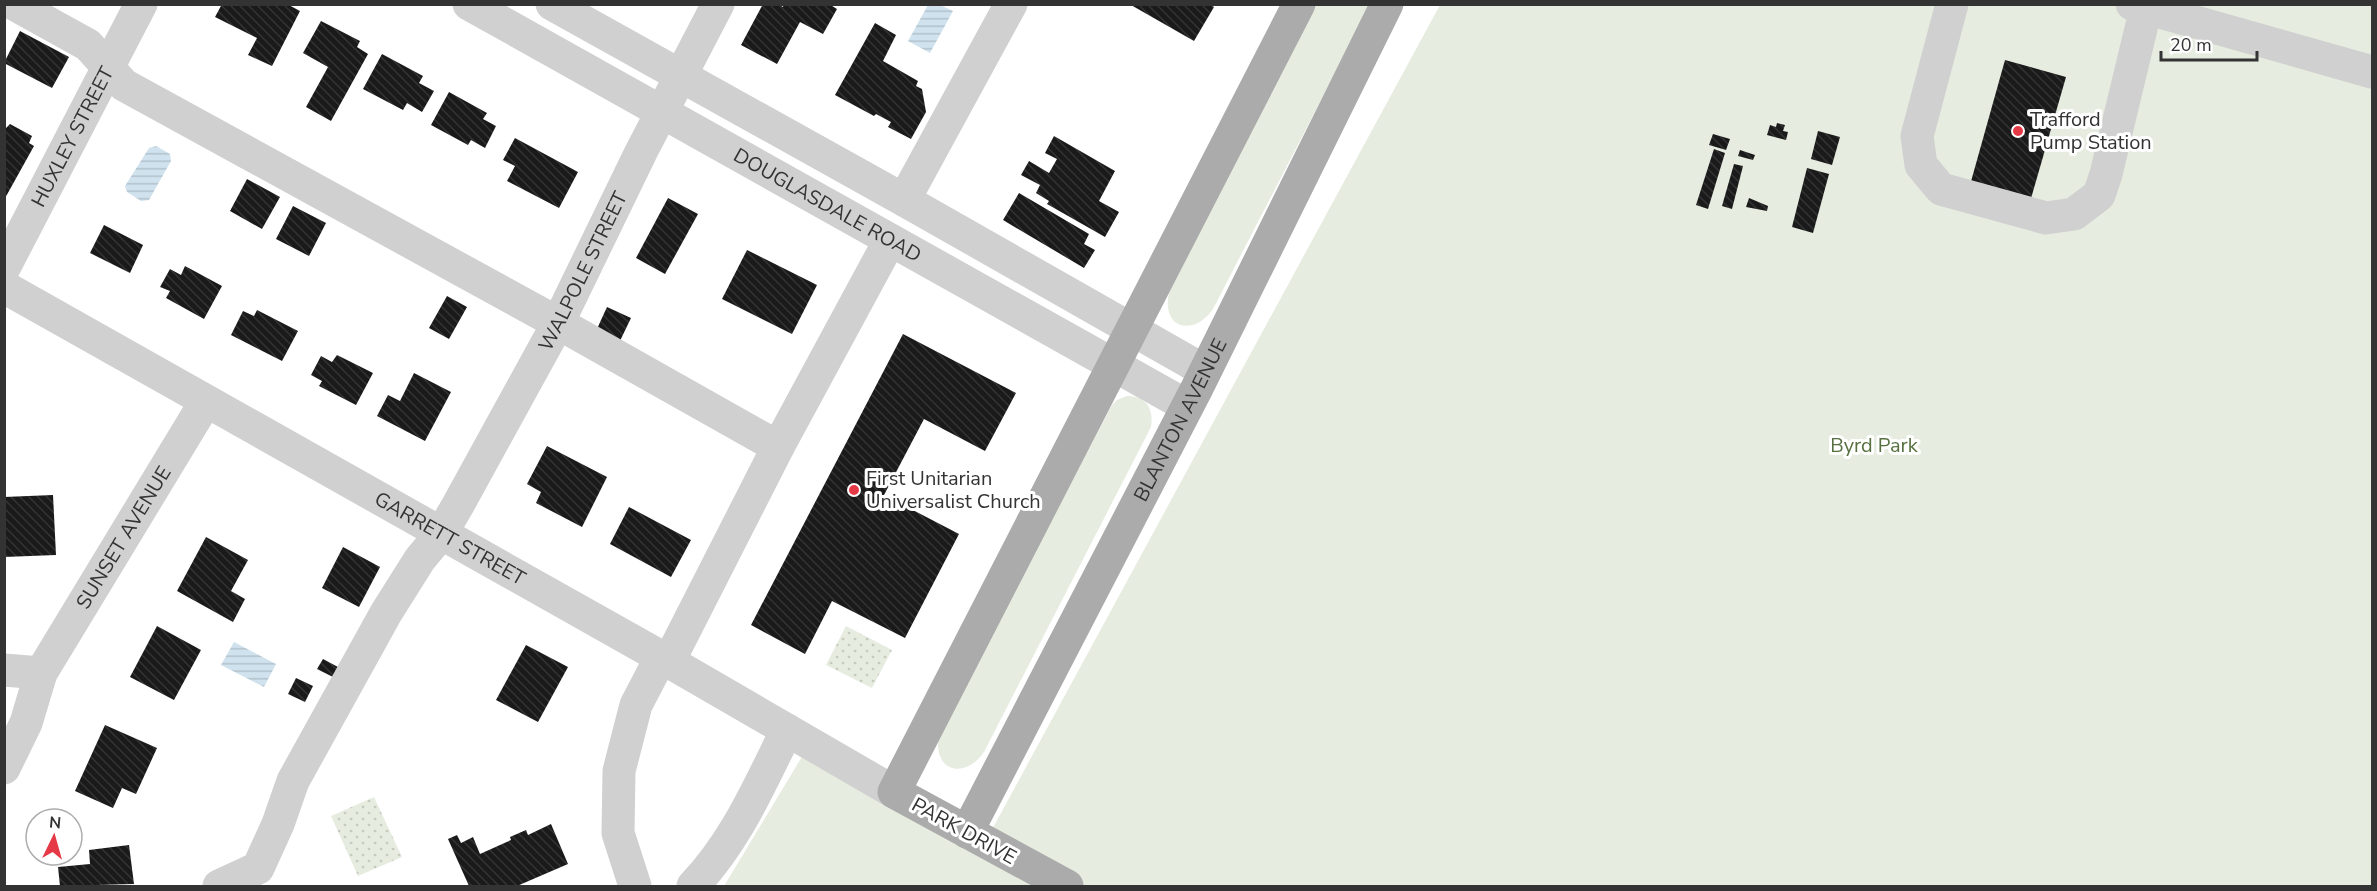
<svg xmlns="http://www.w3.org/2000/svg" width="2377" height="891" font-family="'Nunito Sans',sans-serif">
<defs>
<pattern id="garden-dots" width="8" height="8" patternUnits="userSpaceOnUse" patternTransform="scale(1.5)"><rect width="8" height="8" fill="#e6ecdf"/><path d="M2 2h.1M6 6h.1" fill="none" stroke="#c6cbc0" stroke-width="1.8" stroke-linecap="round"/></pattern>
<pattern id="water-rules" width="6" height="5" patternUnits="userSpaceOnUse" patternTransform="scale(1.5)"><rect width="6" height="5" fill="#cfe2ee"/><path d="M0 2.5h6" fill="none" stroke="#b2c2cd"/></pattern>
<pattern id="building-back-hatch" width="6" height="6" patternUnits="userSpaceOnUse" patternTransform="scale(1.5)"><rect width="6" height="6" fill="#1a1a1a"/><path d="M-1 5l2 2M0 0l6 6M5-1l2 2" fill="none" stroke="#333"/></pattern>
</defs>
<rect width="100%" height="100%" fill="#fff"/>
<!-- green -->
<g fill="#e6ecdf">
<path d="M1314,5h56l-157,304c-19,28 -52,20 -44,-16z"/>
<path d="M1440,5h932v881h-1648l79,-131 179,93z"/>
<path d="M1127,396c19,0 27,13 24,31l-167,325c-19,28 -52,20 -45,-17l173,-330 5,-5z"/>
</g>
<!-- garden -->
<g fill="url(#garden-dots)">
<path d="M846,626l46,24 -20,38 -46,-23z"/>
<path d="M374,797l28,60 -44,19 -27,-60z"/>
</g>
<!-- water -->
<g fill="url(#water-rules)">
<path d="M928,5h12l13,6 -23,42 -22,-12z"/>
<path d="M156,146l14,8 1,7 -22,39 -8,1 -14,-9 -2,-6 24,-38z"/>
<path d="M234,642l42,22 -12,23 -43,-22z"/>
</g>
<!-- building -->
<g fill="url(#building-back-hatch)">
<path d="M222,4h65l13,7 -28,55 -24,-11 9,-17 -42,-21z"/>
<path d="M763,4h15l5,3 1,-3h45l8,5 -14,25 -23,-12 -23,42 -36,-19z"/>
<path d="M1131,5h80l3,2 -20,34z"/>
<path d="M321,21l39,20 -3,6 11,7 -37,67 -25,-14 22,-40 -25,-14z"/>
<path d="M875,23l21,12 -13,26 35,20 -2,5 6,3 4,23 -15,27 -23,-12 3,-5 -15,-8 -2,2 -39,-21z"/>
<path d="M20,31l49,26 -17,31 -48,-25z"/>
<path d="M382,54l41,22 -4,7 15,8 -12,21 -15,-9 -4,7 -40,-21z"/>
<path d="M2005,60l61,17 -36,125 -60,-17z"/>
<path d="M449,92l38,21 -4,6 13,7 -11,22 -14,-8 -3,5 -37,-20z"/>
<path d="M1777,123l8,2 -2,6 5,1 -2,8 -19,-5 3,-10 6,2z"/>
<path d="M10,124l22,12 -3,7 5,3 -30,54v-70z"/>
<path d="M1818,131l22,6 -8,28 -21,-6z"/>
<path d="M1713,134l17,5 -4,11 -17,-5z"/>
<path d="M1054,136l61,35 -16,30 20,11 -14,25 -58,-33 2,-3 -13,-8 4,-8 -19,-10 8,-14 20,12 8,-14 -12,-6z"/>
<path d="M515,138l63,34 -19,36 -52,-27 8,-15 -12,-6z"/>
<path d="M1714,149l11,4 -17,56 -12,-4z"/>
<path d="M1740,150l15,5 -2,5 -15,-4z"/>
<path d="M1734,164l9,2 -11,43 -10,-3z"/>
<path d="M1807,168l22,6 -16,59 -21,-6z"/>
<path d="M247,179l33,18 -18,32 -32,-18z"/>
<path d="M1019,193l70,41 -5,10 11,6 -11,18 -81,-48z"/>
<path d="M668,198l30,16 -33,60 -29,-16z"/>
<path d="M1749,198l19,8 -1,5 -21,-4z"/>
<path d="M293,206l33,17 -17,33 -33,-17z"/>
<path d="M104,225l39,20 -13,28 -40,-20z"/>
<path d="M747,250l70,35 -25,49 -70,-35z"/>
<path d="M185,266l37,20 -18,33 -38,-21 4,-7 -10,-4 10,-18 11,6z"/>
<path d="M447,296l20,11 -18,32 -20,-11z"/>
<path d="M607,307l24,11 -12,25 -23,-12z"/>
<path d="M257,310l41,21 -16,30 -51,-26 12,-24 11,5z"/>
<path d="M903,334l113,59 -31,58 -61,-32 -40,76 75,39 -54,104 -73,-37 -27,53 -54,-29z"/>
<path d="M337,355l36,18 -17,32 -37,-19 3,-5 -11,-6 10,-19 11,6z"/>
<path d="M414,373l37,19 -26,49 -48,-25 11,-21 12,6z"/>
<path d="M547,446l60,31 -25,50 -46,-24 5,-11 -14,-8z"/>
<path d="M53,495l3,60 -52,2v-60z"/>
<path d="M629,507l62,33 -20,37 -61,-33z"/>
<path d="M206,537l42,23 -17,31 14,8 -12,23 -56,-31z"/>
<path d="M343,547l37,20 -21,40 -37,-19z"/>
<path d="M157,626l44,24 -27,50 -44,-23z"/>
<path d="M526,645l42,22 -30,55 -42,-22z"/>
<path d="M323,659l15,8 -5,10 -16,-8z"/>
<path d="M296,678l17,8 -8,16 -17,-8z"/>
<path d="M105,725l52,23 -21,46 -14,-6 -9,20 -38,-17z"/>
<path d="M551,824l17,40 -51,22h-48l-21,-47 9,-4 4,8 12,-6 7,17 31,-14 -1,-3 16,-7 2,5z"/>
<path d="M129,845l5,39 -74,2 -2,-19 32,-3 -1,-14z"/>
</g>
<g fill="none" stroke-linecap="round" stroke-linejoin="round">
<!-- minor -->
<g stroke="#d0d0d0" stroke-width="33">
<path d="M14,4l74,41 36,40 434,238 220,124"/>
<path id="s1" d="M469,4l718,402"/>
<path d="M552,4l352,196 301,171"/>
<path d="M1952,4l-35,132 4,29 20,24 105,29 28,-4 25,-19 7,-21 40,-166"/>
<path d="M2132,4l240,68"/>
<path d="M904,200l107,-196"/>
<path id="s2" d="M4,268l137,-264"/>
<path id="s3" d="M4,287l657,370 233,135"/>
<path d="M669,661l109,-214 112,-207"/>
<path d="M4,670l37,3"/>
<path id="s4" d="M4,768l22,-45 15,-50 165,-272"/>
<path id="s5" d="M219,886l39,-18 20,-44 15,-43 93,-168 34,-54 21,-25 17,-29 100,-182 83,-171 77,-148"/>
<path d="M635,886l-17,-53 1,-62 17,-66 25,-48"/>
<path d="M693,886c43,-45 66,-100 94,-156"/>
</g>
<!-- major -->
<g stroke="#ababab" stroke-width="33">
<path id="s6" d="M967,832l230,-444 190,-384"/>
<path d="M1067,886l-173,-94 405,-788"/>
</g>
</g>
<!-- markers -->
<g fill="#e63946" stroke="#fff" stroke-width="2">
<circle cx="2018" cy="131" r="6"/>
<circle cx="854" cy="490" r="6"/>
</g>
<g text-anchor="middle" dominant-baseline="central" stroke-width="6" stroke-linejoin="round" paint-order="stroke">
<!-- poi labels -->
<g font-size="20" fill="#333" stroke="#fff" text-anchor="start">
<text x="2030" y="119">Trafford<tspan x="2030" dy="23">Pump Station</tspan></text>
<text x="866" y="478">First Unitarian<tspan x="866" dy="23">Universalist Church</tspan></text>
</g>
<!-- street labels -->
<g font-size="20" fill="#333" stroke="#fff">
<text stroke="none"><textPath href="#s2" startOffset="148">HUXLEY STREET</textPath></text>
<text stroke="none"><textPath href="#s1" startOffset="411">DOUGLASDALE ROAD</textPath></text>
<text stroke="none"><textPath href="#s5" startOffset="724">WALPOLE STREET</textPath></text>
<text stroke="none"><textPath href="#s6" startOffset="464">BLANTON AVENUE</textPath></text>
<text stroke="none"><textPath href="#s4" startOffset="261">SUNSET AVENUE</textPath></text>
<text stroke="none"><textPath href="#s3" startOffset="512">GARRETT STREET</textPath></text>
<text transform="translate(964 831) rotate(29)">PARK DRIVE</text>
</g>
<!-- park labels -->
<g font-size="20" fill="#56703f" stroke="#fff">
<text x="1874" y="445">Byrd Park</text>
</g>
</g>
<!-- border -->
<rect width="2377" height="891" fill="none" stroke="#333333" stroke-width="12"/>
<!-- north arrow -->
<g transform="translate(54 837) rotate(5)"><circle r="28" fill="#ffffff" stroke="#adadad" stroke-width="1.5"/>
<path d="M0-4.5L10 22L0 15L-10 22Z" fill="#e63946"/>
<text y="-9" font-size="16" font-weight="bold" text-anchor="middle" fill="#333333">N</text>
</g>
<!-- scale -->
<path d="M2161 51v9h96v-9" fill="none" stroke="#333333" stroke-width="3"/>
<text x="2170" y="51" font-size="18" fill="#333333" stroke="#ffffff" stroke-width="4.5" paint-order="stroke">20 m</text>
</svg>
